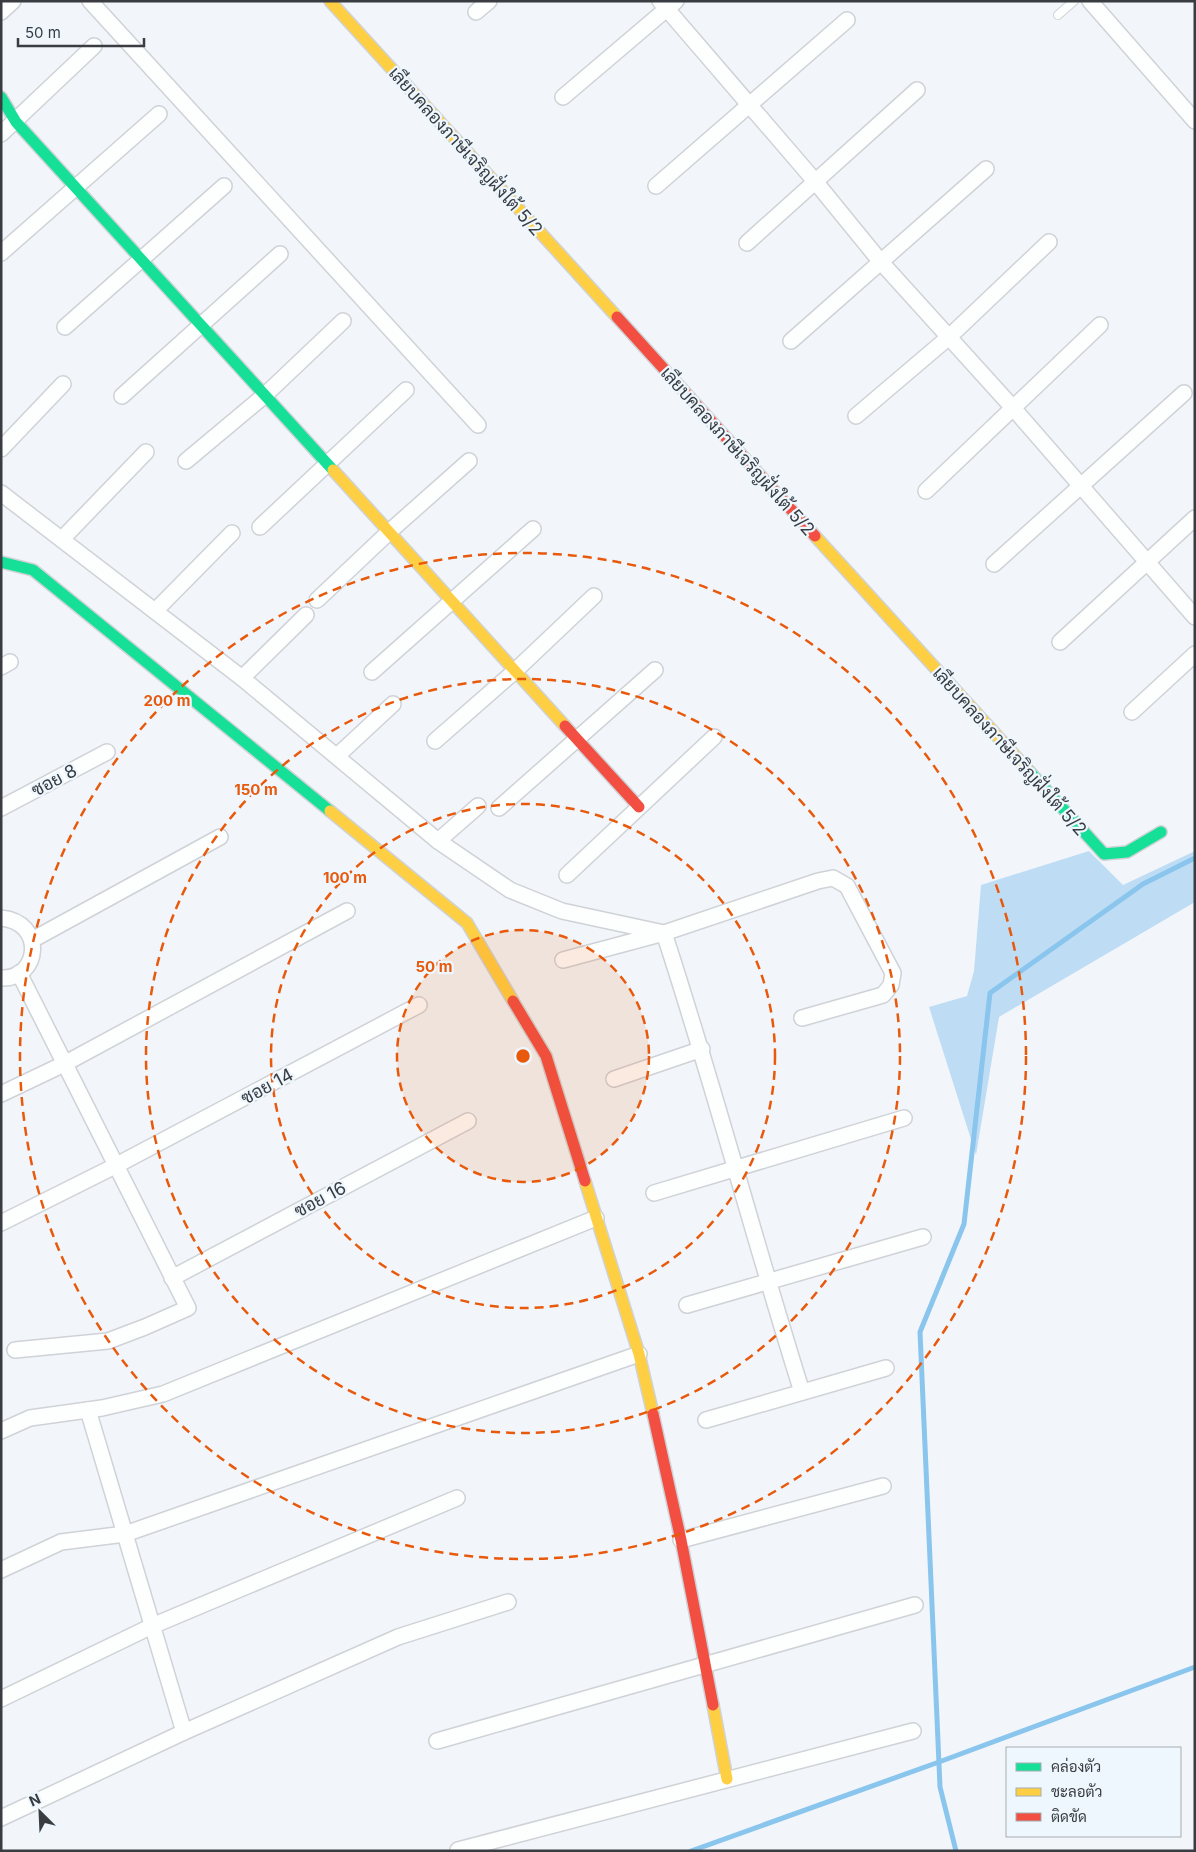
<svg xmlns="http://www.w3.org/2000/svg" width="1196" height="1852" font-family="Inter,Sarabun,sans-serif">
<rect width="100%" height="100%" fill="#f2f6fa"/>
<!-- green -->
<path fill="#beddf4" d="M1089,851l34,34 72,-34v51l-196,115 -23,138 -47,-148 38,-11 7,-25 7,-86z"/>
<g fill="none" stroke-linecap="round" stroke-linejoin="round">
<!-- stream -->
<g stroke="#8ac5ee" stroke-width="5">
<path d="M691,1851l248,-89 256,-95"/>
<path d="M956,1851l-16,-64 -20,-455 44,-108 26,-231 153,-109 52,-26"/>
</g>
<!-- lane casing -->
<g stroke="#cfd2d6" stroke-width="10">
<path id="lane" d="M1058,15l16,-14"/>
</g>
<!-- street casing -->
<g stroke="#cfd2d6" stroke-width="18">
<g id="street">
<path d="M90,1l388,424"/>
<path d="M660,1l154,179 66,81 134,148 181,208"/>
<path d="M1090,1l105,120"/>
<path d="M1,12l12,-11"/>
<path d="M476,12l13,-11"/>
<path d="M563,97l113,-96"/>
<path d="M1,134l93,-88"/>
<path d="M656,186l191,-166"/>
<path d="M747,243l170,-153"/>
<path d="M1,253l158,-139"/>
<path d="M65,327l159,-141"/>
<path d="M791,341l195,-172"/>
<path d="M122,396l158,-142"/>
<path d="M856,416l93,-79 100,-95"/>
<path d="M1,449l62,-65"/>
<path d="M186,461l79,-66 78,-74"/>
<path d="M926,491l174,-166"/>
<path d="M1,493l241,185 196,163 72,49 52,21 102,22c50,152 90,307 138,459"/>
<path d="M260,527l146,-137"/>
<path d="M62,539l84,-87"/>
<path d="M994,564l190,-171"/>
<path d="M317,600l72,-68 80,-71"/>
<path d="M155,611l77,-78"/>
<path d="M1060,642l135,-124"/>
<path d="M1,667l9,-5"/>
<path d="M372,672l161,-143"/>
<path d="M242,678l64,-63"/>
<path d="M1132,712l63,-58"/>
<path d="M435,741l80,-70 79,-75"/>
<path d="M337,756l56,-52"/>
<path d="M1,808l106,-56"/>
<path d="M499,808l156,-138"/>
<path d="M438,841l40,-35"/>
<path d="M567,875l147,-138"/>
<path d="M1,918c45,4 39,62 0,60"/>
<path d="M32,940l188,-103"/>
<path d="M563,960l101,-27 154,-52 15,-3 14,8 46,87 -2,12 -8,10 -81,23"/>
<path d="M614,1079l88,-30"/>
<path d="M1,1094l63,-30 283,-153"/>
<path d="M654,1193l250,-75"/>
<path d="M1,1223l114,-57 304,-161"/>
<path d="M172,1278l296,-157"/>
<path d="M687,1305l236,-68"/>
<path d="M15,1350l93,-9 37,-14 43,-19 -169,-335"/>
<path d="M88,1410l96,322"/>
<path d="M706,1420l180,-52"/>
<path d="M1,1431l29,-13 72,-10 61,-14 433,-176"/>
<path d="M681,1540l202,-54"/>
<path d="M1,1570l60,-28 64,-8 514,-180"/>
<path d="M1,1699l151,-73 305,-128"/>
<path d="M437,1741l478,-136"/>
<path d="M1,1818l183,-86 214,-95 110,-35"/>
<path d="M458,1850l455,-119"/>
</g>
</g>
<!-- fast casing -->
<g stroke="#cfd2d6" stroke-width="14">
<g id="fast">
<path d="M1,97l15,25 317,348"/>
<path d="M1,562l32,8 297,241"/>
<path d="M1028,770l76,84 23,-2 34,-20"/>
</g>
</g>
<!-- slow casing -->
<g stroke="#cfd2d6" stroke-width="14">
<g id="slow">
<path d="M330,1l287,316"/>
<path d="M333,470l232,256"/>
<path d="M815,536l213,234"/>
<path d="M330,811l137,112 46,78"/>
<path d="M585,1181l54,173 14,60"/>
<path d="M713,1705l14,74"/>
</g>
</g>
<!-- jam casing -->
<g stroke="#cfd2d6" stroke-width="14">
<g id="jam">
<path d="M617,317l198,219"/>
<path d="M565,726l74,81"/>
<path d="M513,1001l33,55 39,125"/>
<path d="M653,1414l28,126 32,165"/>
</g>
</g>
<!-- lane -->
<use href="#lane" stroke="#fdfefe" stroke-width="8"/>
<!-- street -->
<use href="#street" stroke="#fdfefe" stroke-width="15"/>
<!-- fast -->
<use href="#fast" stroke="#16e098" stroke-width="11"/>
<!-- slow -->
<use href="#slow" stroke="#ffcf43" stroke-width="11"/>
<!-- jam -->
<use href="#jam" stroke="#f24e42" stroke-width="11"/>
</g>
<!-- distance rings -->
<circle cx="523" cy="1056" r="126" fill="#e8590c" fill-opacity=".12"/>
<g fill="none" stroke="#e8590c" stroke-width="2.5" stroke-dasharray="9 6">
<circle cx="523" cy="1056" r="126"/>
<circle cx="523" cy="1056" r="252"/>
<circle cx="523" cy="1056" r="377"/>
<circle cx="523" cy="1056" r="503"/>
</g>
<g text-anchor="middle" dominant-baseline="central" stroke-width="4.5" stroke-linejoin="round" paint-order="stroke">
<!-- street labels -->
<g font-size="18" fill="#393d41" stroke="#eef7fe">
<text transform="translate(466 151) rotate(48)">เลียบคลองภาษีเจริญฝั่งใต้ 5/2</text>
<text transform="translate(738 451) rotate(48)">เลียบคลองภาษีเจริญฝั่งใต้ 5/2</text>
<text transform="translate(1010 751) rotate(48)">เลียบคลองภาษีเจริญฝั่งใต้ 5/2</text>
<text transform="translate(54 780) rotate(-28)">ซอย 8</text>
<text transform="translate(267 1086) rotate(-28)">ซอย 14</text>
<text transform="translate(320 1199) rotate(-28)">ซอย 16</text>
</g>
</g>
<circle cx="523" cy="1056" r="8" fill="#e8590c" stroke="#eef7fe" stroke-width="2.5"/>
<g font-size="15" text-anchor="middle" font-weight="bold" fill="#e8590c" stroke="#eef7fe" stroke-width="4.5" stroke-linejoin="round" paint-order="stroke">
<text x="167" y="706">200 m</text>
<text x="256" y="795">150 m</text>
<text x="345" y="883">100 m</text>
<text x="434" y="972">50 m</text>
</g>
<!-- border -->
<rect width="1196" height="1852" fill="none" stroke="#393d41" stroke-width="5"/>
<!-- legend -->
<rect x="1006" y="1747" width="175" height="90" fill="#eef7fe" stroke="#a6adb2"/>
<rect x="1016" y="1763" width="25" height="8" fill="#16e098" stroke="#a6adb2"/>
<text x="1051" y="1772" font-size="15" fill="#393d41">คล่องตัว</text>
<rect x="1016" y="1788" width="25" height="8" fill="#ffcf43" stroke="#a6adb2"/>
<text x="1051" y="1797" font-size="15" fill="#393d41">ชะลอตัว</text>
<rect x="1016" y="1813" width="25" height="8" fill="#f24e42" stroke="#a6adb2"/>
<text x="1051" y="1822" font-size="15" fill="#393d41">ติดขัด</text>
<!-- north arrow -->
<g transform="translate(40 1812) rotate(336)" stroke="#eef7fe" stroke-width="4" paint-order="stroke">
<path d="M0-4L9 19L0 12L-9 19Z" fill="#393d41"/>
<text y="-8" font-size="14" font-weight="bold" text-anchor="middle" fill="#393d41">N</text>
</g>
<!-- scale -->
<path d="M18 38v8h126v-8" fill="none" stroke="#393d41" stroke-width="2.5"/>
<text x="25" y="38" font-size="15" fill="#393d41" stroke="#eef7fe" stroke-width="4" paint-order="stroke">50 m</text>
</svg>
